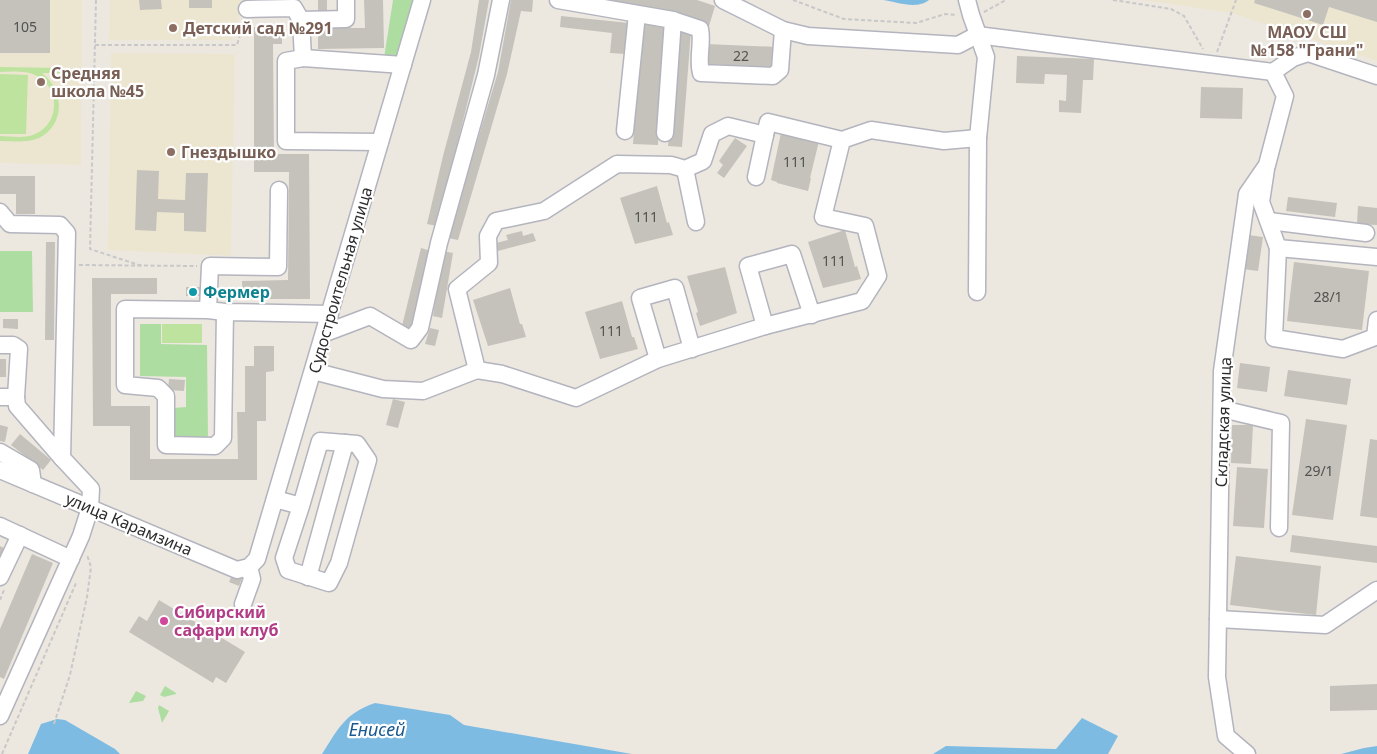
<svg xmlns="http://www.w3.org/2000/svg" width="1377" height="754" font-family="'Noto Sans',sans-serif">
<rect width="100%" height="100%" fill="#ece8e0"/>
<!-- education -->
<g fill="#ece6d1">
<path d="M0,0h82l-1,165 -81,-2z"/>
<path d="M110,0h133v6l-11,34h-123z"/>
<path d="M1142,0h235v61l-145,-48z"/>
<path d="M111,53l124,1 -4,202 -123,-6z"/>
</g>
<!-- green -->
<g fill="#aedda2">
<path d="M393,0h25l-17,60 -17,-2z"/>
<path d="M0,251h32l1,61h-33z"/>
<path d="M140,324h21v20l46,1 1,94 -34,-1v-30l12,-1v-30l-46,-1z"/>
<path d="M165,686l11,7v1l-12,3 -4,-2z"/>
<path d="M136,691l10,5 -3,5 -14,2z"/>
<path d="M159,705l10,6 -7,12 -4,-15z"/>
</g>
<!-- pitch -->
<g fill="#bde39f">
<path d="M0,67l61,1 -1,5h-18c22,17 24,51 -3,65 -12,5 -26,3 -39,3v-5c11,0 25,3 35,-2 26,-11 25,-48 0,-59 -10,-5 -24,-3 -35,-3z"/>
<path d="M0,74l28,1 -2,59h-26z"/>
<rect x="162" y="324" width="40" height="19"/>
</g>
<!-- water -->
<g fill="#7ebbe3">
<path d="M883,0h46c-12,10 -32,2 -46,0z"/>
<path d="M375,703l75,12 14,10 168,29h-310c17,-26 22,-40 53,-51z"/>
<path d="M1082,718l36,18 -10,18h-175l13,-8 110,3z"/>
<path d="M57,719l8,1 50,29 5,5h-92l13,-30z"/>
<path d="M1377,746v8h-36l23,-6z"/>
</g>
<!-- building -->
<g fill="#c5c2bb">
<rect x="0" y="0" width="50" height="53"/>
<path d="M139,0h22l1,9 -22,1z"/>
<rect x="189" y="0" width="23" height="8"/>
<path d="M318,0h9v12l-9,-1z"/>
<path d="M364,0h19l1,48 -66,1v-21h47z"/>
<path d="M479,0h10l-10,56 -42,170 -10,-2 16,-68 28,-104z"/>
<path d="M511,0h22l-1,12 -11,-1 -14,63 -49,166 -10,-2 50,-166z"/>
<path d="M607,0h90l18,6 -6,20 -59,-17z"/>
<path d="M1255,0h122v22l-48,-15 -6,18 -69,-22z"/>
<path d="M561,16l68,7 -3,31 -16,-1 2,-20 -52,-6z"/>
<path d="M641,24l23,1 -6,120 -25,-1z"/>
<path d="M254,27h28v17h-9l1,110h35l1,145h-67l-1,-18 46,-1 1,-108h-35z"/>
<path d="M678,30l13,1 -9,116 -14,-1z"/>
<path d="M706,44l72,3 -1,20 -72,-3z"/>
<path d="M1017,56l77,3 -1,21h-10l-2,33 -22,-1v-12l7,1 1,-26 -22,-1 -1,10 -28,-1z"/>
<path d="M1201,87l42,1 -1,31 -42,-1z"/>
<path d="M781,133l38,8 -9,37h1l-3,13 -31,-8v-1l-6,-2z"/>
<path d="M735,138l12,8 -23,32 -7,-5 6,-8 -4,-4z"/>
<path d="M137,170l22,1 -1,28 27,1 1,-27h22l-2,59 -22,-1v-18l-27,-1 -1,19 -21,-1z"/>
<path d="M0,176h35v38h-19v-20h-16z"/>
<path d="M657,186l10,37 2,-1 4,13 -38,9 -15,-46z"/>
<path d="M1288,197l49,6 -2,14 -49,-6z"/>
<path d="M1358,206l19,2v17l-20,-1z"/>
<path d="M845,230l10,37 2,-1 4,13 -38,9 -15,-46z"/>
<path d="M522,231l1,5 10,-3 3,8 -38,10 -2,-8 12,-3 -2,-5z"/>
<path d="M1248,235l15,2 -5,34 -15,-2z"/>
<path d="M46,242h9l-1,98h-9z"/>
<path d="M421,248l10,3 -20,78 -9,-3z"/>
<path d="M443,251l10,2 -11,65 -9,-2z"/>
<path d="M1294,262l75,9 -7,59 -75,-9z"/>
<path d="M725,267l12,46 -37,13 -4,-13 2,-1 -11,-36z"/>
<path d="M92,278h65v16h-46v112h39v53h88l-1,-47h8v-46h9v-20h20v25l-8,1v49h-9v59h-127v-54h-37z"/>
<rect x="186" y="287" width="15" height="9"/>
<path d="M510,288l10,36h2l4,13 -38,9 -15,-46z"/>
<path d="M622,301l10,36h2l4,12 -38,10 -15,-47z"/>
<path d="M3,319h15v10l-15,-1z"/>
<path d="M430,328l9,2 -4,16 -10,-2z"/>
<rect x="0" y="359" width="6" height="18"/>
<path d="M1240,363l30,4 -3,25 -30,-4z"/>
<path d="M1288,370l63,9 -4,26 -63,-9z"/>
<path d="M169,379l16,1 -1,11 -16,-1z"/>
<path d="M393,399l12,3 -7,26 -12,-3z"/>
<path d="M1306,419l41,6 -14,95 -41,-5z"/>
<path d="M0,425l8,2 -3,15 -5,-1z"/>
<path d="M1232,425h21l-2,39 -20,-1z"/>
<path d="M20,434l31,26 -8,10 -32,-25z"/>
<path d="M1370,439l7,1v78l-17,-2z"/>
<path d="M1237,467l31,2 -4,59 -31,-2z"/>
<path d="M1292,535l85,11v17l-87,-11z"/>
<path d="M0,546l4,2 -4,9z"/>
<path d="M32,554l21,9 -49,116 -4,-2v-48z"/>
<path d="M1236,556l85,10 -5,49 -86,-10z"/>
<path d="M233,573l9,5 -3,8 -10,-4z"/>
<path d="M159,600l86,52 -19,31 -10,-6 -3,6 -84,-51 10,-16 8,5z"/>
<path d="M1377,684v26l-47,1v-25z"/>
</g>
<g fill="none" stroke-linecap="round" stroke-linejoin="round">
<!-- minor casing -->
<g stroke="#b3b4be" stroke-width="19">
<g id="minor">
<path d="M558,0l115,20 -8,113"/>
<path d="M723,0l60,30 25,6 150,9 19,-10 296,37"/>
<path d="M967,0l4,15 15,42 -8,81 -1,154"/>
<path d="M247,9l47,-1 7,12"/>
<path d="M673,20l27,9c3,15 -3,29 1,44l72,3 7,-6 3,-40"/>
<path d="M303,58l-2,-38 45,-1v-19"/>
<path d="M625,131l12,-117"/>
<path d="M842,140l-19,77 42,9 13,50 -16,25 -97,25 -107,33 -82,39 -74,-24 -25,-4 -20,-81 32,-26 -1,-27 8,-15 48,-10 73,-47 54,1 14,4 18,-8 9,-27 16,-8 37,9 3,-13 74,18 29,-10 73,11 34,-3"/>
<path d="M380,142l-94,-1v-80l17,-3 100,7"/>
<path d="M685,169l11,53"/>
<path d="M1266,169l-5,33 17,46 99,9"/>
<path d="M756,177l9,-42"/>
<path d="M279,190l-1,77 -68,-1 -2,44 17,2 -2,126 -8,8 -49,-1v-49l-8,-8 -33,-3v-76l83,1 17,2 105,2"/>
<path d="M0,212l10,12 50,1 7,8 -5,225 29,31 -1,19 -9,28 -81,180"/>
<path d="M1269,221l97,12"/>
<path d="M1278,248l-4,90 69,11 32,-12 2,-17"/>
<path d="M765,326l-17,-60 44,-12 20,61"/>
<path d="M325,333l45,-17 41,24 9,-12 19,-85 47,-168 15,-75"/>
<path d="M0,345h13l6,4 -3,48h-16"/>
<path d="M658,359l-18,-61 35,-10 17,61"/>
<path d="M313,371l70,18 40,2 54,-21"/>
<path d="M16,397l1,9 45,52"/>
<path d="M1222,409l59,14 -2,105"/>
<path d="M0,452l31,18 2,14"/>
<path d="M0,470l237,100 12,-3 8,-8 165,-559"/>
<path d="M275,499l26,7 -17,52 4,12 41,13 10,-20 29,-103 -11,-16 -37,-3 -19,65"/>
<path d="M0,526l71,33"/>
<path d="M0,577l20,-42"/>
<path d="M308,577l37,-134"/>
<path d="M243,604l9,-25 -3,-12"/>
<path d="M1218,619l107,6 52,-35"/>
<path d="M1247,754l-21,-18 -9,-59 5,-306 25,-177 20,-29 18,-69 -12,-24 20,-14 15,-5 69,23"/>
</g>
</g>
<!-- path -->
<g stroke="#c8c8c8" stroke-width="2" stroke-dasharray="4 2.5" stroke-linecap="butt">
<path d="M96,0l-6,249 52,17"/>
<path d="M793,0l51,19 72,4 29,-9 12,1"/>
<path d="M1113,0l58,9 13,7 19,33"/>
<path d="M984,12l22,-12"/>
<path d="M95,45h142l7,-25"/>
<path d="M1217,52l19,-52"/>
<path d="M79,265l118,1"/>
<path d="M0,600l4,-10"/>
<path d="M54,724l16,-49 17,-78 4,-30 -4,-12"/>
<path d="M2,754l74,-171 -1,-1"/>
</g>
<!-- minor -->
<use href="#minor" stroke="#fff" stroke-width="16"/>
</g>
<!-- markers -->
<g fill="#8d6e63" stroke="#fff" stroke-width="2">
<circle cx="1307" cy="14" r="5"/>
<circle cx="173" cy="28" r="5"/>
<circle cx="41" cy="82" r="5"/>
<circle cx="171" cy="152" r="5"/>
</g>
<circle fill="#0f9aa8" stroke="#fff" stroke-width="2" cx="193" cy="292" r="5"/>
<circle fill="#d1479c" stroke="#fff" stroke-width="2" cx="164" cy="621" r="5"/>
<g text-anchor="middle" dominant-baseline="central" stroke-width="4.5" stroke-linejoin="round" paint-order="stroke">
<!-- number labels -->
<g font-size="14" fill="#525250">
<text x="25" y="26">105</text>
<text x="741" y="55">22</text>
<text x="795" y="161">111</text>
<text x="646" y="216">111</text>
<text x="834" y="260">111</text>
<text x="1328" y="296">28/1</text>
<text x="611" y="330">111</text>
<text x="1319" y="470">29/1</text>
</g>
<!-- education labels -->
<g font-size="16" font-weight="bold" fill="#785e54" stroke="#fff" text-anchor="start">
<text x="183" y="28">Детский сад №291</text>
<text x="1307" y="32" text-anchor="middle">МАОУ СШ<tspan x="1307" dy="18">№158 "Грани"</tspan></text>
<text x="51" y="73">Средняя<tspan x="51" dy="18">школа №45</tspan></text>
<text x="181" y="152">Гнездышко</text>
</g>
<!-- street labels -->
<g font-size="16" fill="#2c2c2c" stroke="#fff">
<text transform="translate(340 280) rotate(-74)">Судостроительная улица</text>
<text transform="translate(1223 422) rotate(-88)">Складская улица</text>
<text transform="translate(129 524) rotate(23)">улица Карамзина</text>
</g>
<!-- culture labels -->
<g font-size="16" font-weight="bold" fill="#0d838f" stroke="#fff" text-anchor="start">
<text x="203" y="292">Фермер</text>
</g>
<!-- hotel labels -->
<g font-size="16" font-weight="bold" fill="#b23c85" stroke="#fff" text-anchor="start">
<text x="174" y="612">Сибирский<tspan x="174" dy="18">сафари клуб</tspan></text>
</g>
<!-- water labels -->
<g font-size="18" font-style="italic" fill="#1b5991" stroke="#fff">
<text x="377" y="729">Енисей</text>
</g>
</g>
</svg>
